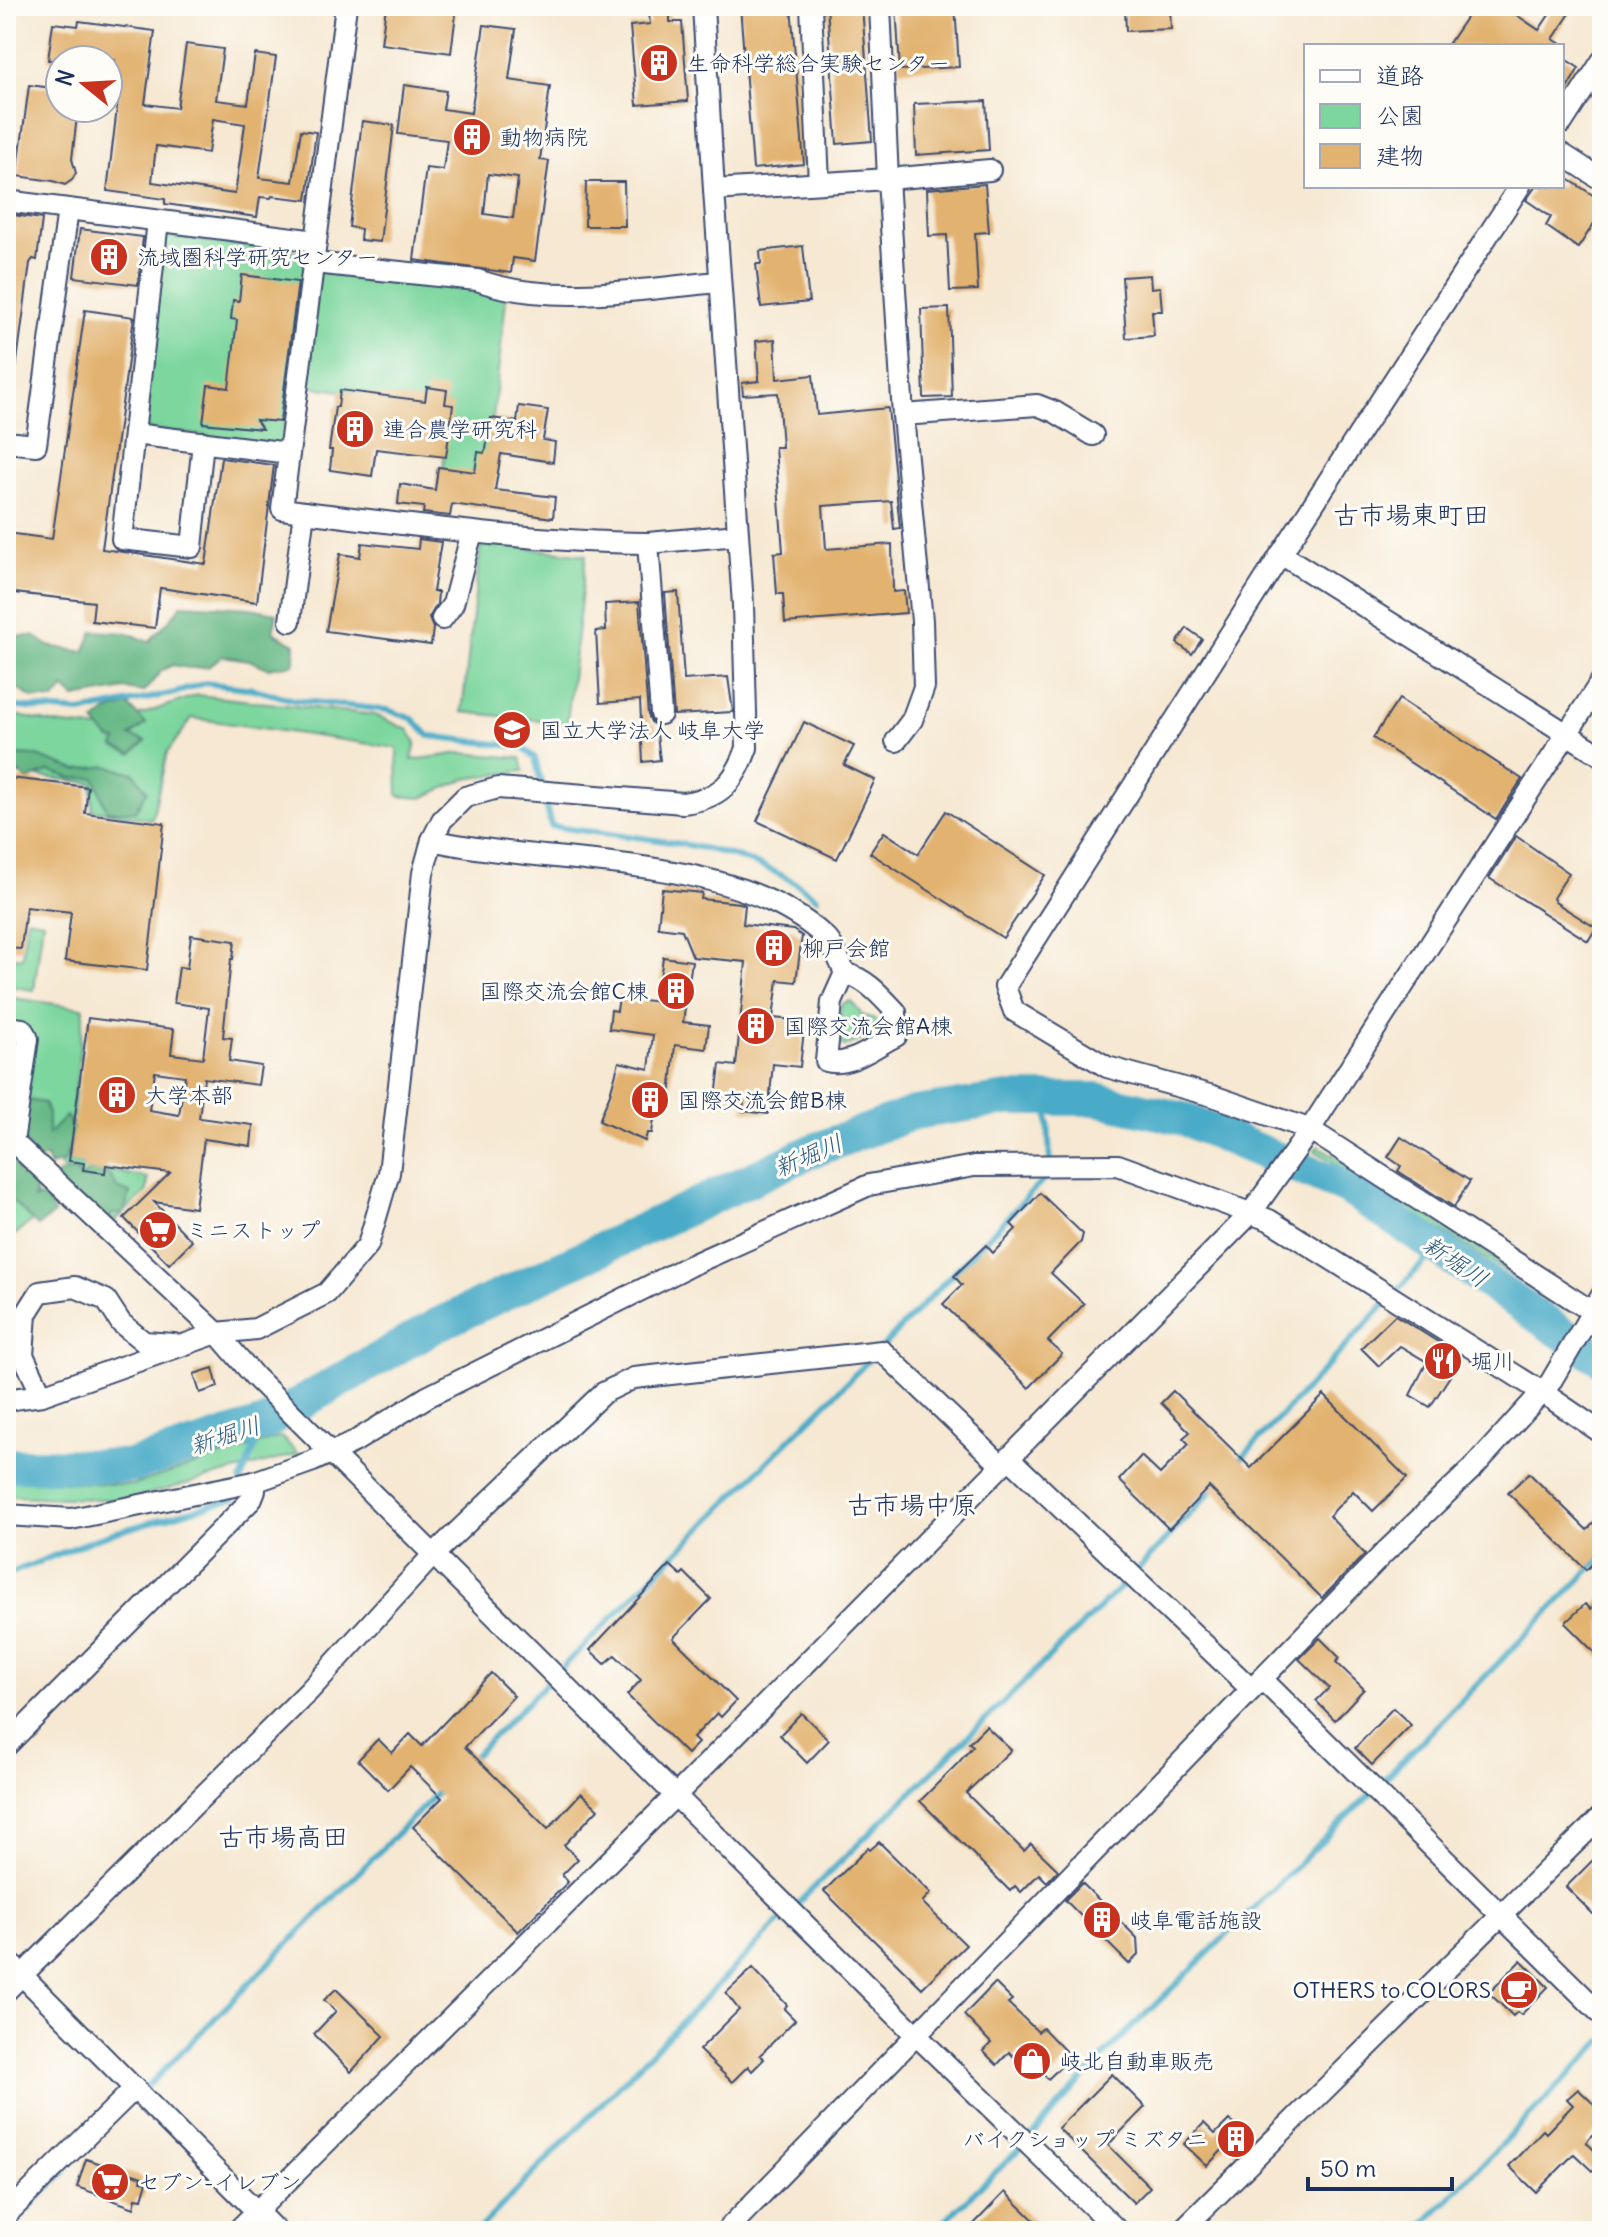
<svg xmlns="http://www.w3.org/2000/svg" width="1608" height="2237" font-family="Delius,'Klee One',sans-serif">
<rect width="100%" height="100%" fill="#fdfcf7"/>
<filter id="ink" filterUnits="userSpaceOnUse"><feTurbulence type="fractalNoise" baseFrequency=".0125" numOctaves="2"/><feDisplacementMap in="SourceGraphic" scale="16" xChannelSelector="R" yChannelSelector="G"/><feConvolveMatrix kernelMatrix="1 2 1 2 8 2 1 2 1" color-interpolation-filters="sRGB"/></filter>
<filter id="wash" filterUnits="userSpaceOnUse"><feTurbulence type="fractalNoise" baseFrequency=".006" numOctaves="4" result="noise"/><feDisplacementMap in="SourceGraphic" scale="32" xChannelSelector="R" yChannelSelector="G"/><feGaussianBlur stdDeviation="1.8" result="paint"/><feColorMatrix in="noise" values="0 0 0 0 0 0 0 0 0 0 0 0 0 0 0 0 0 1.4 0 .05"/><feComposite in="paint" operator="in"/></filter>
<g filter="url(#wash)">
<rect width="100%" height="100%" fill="#f6e8d2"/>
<!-- green -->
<g fill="#7cd69d" stroke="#4c827e" stroke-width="2">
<path d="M163,236l144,17 -25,192 -135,-16 -5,-6z"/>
<path d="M319,269l174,20 13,11 -20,181 -44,-5 8,-71 -146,-19z"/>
<path d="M481,543l105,12 -19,168 -105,-11z"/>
<path d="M197,695l178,20 34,15 7,13 -4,17 49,-7 60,5 3,13 -59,8 -43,19 -24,-2 -1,-48 -205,-30 -25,35 -15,66 -60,-9v-27l-84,-10 -2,10v-70l50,11 44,5z"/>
<path d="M27,918l16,3 -9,69 -28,-4v-30l16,2z"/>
<path d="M6,997l78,11 -16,154 80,16 -1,13 -33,31 -108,-113z"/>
<path d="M851,1001l11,14 14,5v13l-31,14 -6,-5 -2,-16 5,-22z"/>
<path d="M1319,1146l249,159v6l-254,-161z"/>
<path d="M6,1164l42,44 -42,34z"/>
<path d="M281,1437l18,17 -173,46 -120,-4v-17l126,6z"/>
</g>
<!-- forest -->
<g fill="#65b784" stroke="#407371" stroke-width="2">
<path d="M182,604l68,4 27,5 -4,19 22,12 -1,20 -26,4 -19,-8 -27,-4 -14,11 -19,1 -16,-3 -11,5 -18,22 -19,-3 -50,9 -11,-10 -10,12 -22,-2 -15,-10 -11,5v-57h28l15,10 35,6 9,-21 35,2 21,9c11,-14 24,-23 33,-38z"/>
<path d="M128,705l18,19 -16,12 16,5 -14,13 -18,-7 3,-7 -7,-1 -16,-17 12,-10z"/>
<path d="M12,755l25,1 39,14 30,-4 28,7 13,18 -12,20h-28l-12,-33h-23l-23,-7 -21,9 -15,-12 -7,9v-19z"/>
<path d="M28,1100l16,3 4,11v20l18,-18 9,16 -11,30 -15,4 -3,-9 -8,3 -18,-25z"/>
<path d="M7,1153l9,11 2,7h10l9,11 -3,17 14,-3 6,18 -16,12c-12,-10 -18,-21 -32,-29z"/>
<path d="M76,1170l5,9 10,-9 19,5 7,13 13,5 -7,21h-11l-10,14 -13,1 -9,-8 -4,-15 -14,1 -10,-12 7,-22z"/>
</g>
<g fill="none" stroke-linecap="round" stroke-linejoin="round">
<!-- stream -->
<g stroke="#48abc7" stroke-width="6">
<path d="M6,706l75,6 94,-19 30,-10 49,6 40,11 94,10 25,9 16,17 93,11 13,11 7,28"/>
<path d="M544,797l7,29c90,15 191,13 266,72"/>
<path d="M1047,1098l3,63"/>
<path d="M881,1348l171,-177"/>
<path d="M1236,1464l201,-216"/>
<path d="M241,1480l23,-56"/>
<path d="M6,1575l97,-39 131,-38 2,-7"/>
<path d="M469,1761l402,-403"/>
<path d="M143,2091l298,-302"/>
<path d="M6,2231l59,-60"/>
<path d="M477,2231l309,-316 343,-336 86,-92"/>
<path d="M934,2231l91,-87 81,-91 265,-260 231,-236"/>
<path d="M1417,2231l185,-190"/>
</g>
<!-- river -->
<path stroke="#48abc7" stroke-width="34" d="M6,1465l124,1 134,-42 175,-100 373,-173 102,-38 93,-14h89l88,20 165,70 253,171"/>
</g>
<g id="blocks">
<!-- building -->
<g fill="#e2b270" fill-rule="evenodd">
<path d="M386,6h71l-6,47 -70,-9z"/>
<path d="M740,6h51l13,158 -51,5z"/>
<path d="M827,6h35l10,135 -35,3z"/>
<path d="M896,6h59l4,61 -59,3z"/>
<path d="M1170,6l1,23 -45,2 -1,-23z"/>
<path d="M1474,6h29l36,24 16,-24 14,9 -16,24 11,7h-117z"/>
<path d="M670,12v10h12l6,79 -51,4 -7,-79 20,-2 -1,-10z"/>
<path d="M79,21l76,10 -10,73 32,4 9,-64 37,5 -7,51 32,4 7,-50 21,3 -17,121 34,4 8,-52 15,2 -9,68 -35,-4 -1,2 -11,-1 -3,20 -92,-13v-5l-58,-8 12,-100 -8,-1 4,-30h-67l5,-37 25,3zM213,119l32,5 -10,70 -83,-12 4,-36 52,7z"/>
<path d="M484,25l32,4 -7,51 41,6 -10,74 9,1 -14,100 -22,-3 -2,15 -97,-13 12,-92 17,2 4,-30 -49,-6 6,-49 42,6 -3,18 28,4zM488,174l30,4 -5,40 -29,-4z"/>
<path d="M1562,57l17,11 -17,29z"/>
<path d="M29,85l31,4v19h18l-6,51 4,14 -4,7 -7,5 -12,-4 -36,-5z"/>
<path d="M986,101l3,49 -73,5 -2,-51z"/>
<path d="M362,121l32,4 -14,117 -20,-2 1,-11 -12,-2z"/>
<path d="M1562,175l40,26v10l-24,37 -32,-22 5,-9 -25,-17 10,-14h26z"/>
<path d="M586,182h38l1,44h-40z"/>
<path d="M985,184l4,48 -14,1 3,57 -28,1 -3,-56 -18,1 -2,-47z"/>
<path d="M6,214l36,5 -5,41 -4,-1 -3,4 -14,106h-10z"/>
<path d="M80,229l63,8 -5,48 -64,-8z"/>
<path d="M803,246l6,56 -48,5 -5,-43h5l-1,-13z"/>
<path d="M242,275l56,7 -18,140 -24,-2 6,9 -59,-6 5,-38 21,3 8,-68 -6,-1 2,-19 6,1z"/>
<path d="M1150,275l1,13 9,-1 2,24h-10l2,25 -28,2 -4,-61z"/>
<path d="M949,308l3,89 -28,1 -3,-89z"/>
<path d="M85,310l49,7 -32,232 104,15 15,-106 53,7 -17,137 -97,-14 -5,40 -63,-7 2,-19 -88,-10v-59l46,6z"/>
<path d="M775,339l2,40 36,-4 4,40 71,-7 12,120 -6,1 -3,-28 -68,5 3,43 66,-5 1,48 11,-1 2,22 -121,10 -2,-29h-6l-3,-41 9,-1 -8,-105h7l-4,-54 -35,2 -1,-12 17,-2 -3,-40z"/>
<path d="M427,387l20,3 -2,14 8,1 -7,52 -70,-8 -4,27 -42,-6 2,-20h-3l6,-43h3l2,-17 85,11z"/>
<path d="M519,406l29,4 -5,30 12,2 -2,20 -52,-8 -6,36 60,7 -2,21 -101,-14 -2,12 -27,-3 1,-6 -26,-3 2,-20 35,6 3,-23 37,5 3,-20 6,1 2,-4 5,-31 26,4z"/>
<path d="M419,539l22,3 -8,50h5l-1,12 -8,14 4,10 -2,17 -105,-14 14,-77 20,3 2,-14 56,6z"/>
<path d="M678,592l6,88 44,-3 5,35 -59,3 -9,-122z"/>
<path d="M639,602l9,113 3,7 5,4 4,34 -17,2 -3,-62 -40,3 -4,-72 10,-1 -1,-26z"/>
<path d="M1187,628l15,11 -10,15 -15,-11z"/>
<path d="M1399,699l123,80 -26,40 -123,-81z"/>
<path d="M804,722l50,24 -10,19 31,15 -38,79 -80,-38z"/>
<path d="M10,778l78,9 -3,26 79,10 -17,147 -82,-9 6,-49 -45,-5 -5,42 -15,-1v-137z"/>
<path d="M946,811l99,64 -42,63 -133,-85 14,-21 34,22z"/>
<path d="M1516,836l53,37 -16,25 2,4 41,26 -8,13 -99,-63z"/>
<path d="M662,889l40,4 -1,6 39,4 5,2 -2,19 50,6 9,6 -6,46 -18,-2 -5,38 32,3 -5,46 -27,-3 -5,50 -25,-3 1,-10 -28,-3 4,-34 16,2 10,-104 -53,-5 -11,-27 -24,-3z"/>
<path d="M191,935l44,6 -2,18h-2l-8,78 9,1 -3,23 32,5 -3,19 -54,-7 -5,40 54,7 -2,21 -47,-7 -9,69 -41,-6 38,39 -23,23 -45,-46 46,-45 -64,-8 -1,8 -22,-3 1,-7 -15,-2 19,-143 86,11 -3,25 32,4 6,-50 -35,-5 5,-36 8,1zM155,1072l30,4 -6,39 -30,-5z"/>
<path d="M663,957l29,4 -9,61 26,3 -3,24 -31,-4 -5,51h-8l-2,15h-5l-3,22h-5l-2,8 -46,-20 11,-27 9,-32 30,7 4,-34 -44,-6 2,-19 6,1 2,-14 39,5 1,-8 9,-6 -8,-9z"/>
<path d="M1401,1137l69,44 -16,26 -56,-36 3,-5 -13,-9z"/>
<path d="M1040,1193l43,41 -2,8 -30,31 33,31 -36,37 14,13 -33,34 -86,-84 19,-19 -8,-9 32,-31 7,8 23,-24 -5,-5z"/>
<path d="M1395,1315l62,39 -1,2 5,3 -31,48 -20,-12 17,-33 -27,-16 -21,20 -18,-18z"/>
<path d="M213,1368l5,19 -18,6 -6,-19z"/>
<path d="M1173,1391l78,77 73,-73 83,83 -34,33 -20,-20 -24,25 36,38 -43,44 -113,-111 -40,42 -50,-49 22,-24 19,18 29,-30 -6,-6 7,-6 -29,-29z"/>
<path d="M1529,1473l58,57 15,-16v40l-16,16 -78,-77z"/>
<path d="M670,1565l11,10 3,-3 27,27 -38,39 63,63 -15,16 -4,-4 -24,25 5,5 -11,11 -60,-59 14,-15 -26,-25 -10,9 -15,-14z"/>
<path d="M1602,1599v61l-37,-37 20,-19 6,5z"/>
<path d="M1320,1638l20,20 -4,4 28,27 -29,31 -19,-19 13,-13 -30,-29z"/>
<path d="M491,1673l23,23 -49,51 83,82 33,-36 17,16 -34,36 14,14 -16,16 6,7 -50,50 -105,-105 29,-29 -32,-31 -22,23 -30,-30 20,-21 14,14 18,-19 12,12z"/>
<path d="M1393,1708l18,17 -39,40 -17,-17z"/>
<path d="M801,1713l28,27 -22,23 -27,-28z"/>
<path d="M986,1726l25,24 -45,43 58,58 7,-7 27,26 -11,12 -8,-8 -18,18 -6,-6 -5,5 -90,-90 39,-39 14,-16 -4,-3z"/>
<path d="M879,1842l52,51 -9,9 44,43 -44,43 -98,-97 44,-43 2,2z"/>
<path d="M1602,1851v72l-36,-36z"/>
<path d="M1082,1883l55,55 1,17 -9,9 -64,-64z"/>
<path d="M1521,1960l27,27 -27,28 -4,-3 -4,4 -24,-23z"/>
<path d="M753,1968l34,37 -3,4 11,11 -35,35 4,4 -12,12 -4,-5 -16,16 -33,-32 40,-40 -13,-17z"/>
<path d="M995,1983l17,17 -4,3 30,29 5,-4 28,29 -23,22 -28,-29 -6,7 -5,-5 -12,13 -14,-14 8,-8 -27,-28z"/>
<path d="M336,1989l48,47 -33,36 -37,-38 22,-23 -12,-11z"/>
<path d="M1112,2074l33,33 -37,38 42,42 -16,16 -76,-75z"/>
<path d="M1578,2089l24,23v13l-16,17 16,16v4l-10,9 -18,-17 -38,38 -27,-26 34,-36 3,3 27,-28 -6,-6z"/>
<path d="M1229,2120l24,22 -14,13 -11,-11 -21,22 -23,-22 20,-21 11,11z"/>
<path d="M86,2159l56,18 -1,4 6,1 -5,17 -6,-1 -2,10 -57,-21z"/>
<path d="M1005,2192l31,30 -9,9h-60z"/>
</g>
</g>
</g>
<g filter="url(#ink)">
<use href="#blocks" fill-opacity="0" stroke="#3c4b6f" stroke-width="2"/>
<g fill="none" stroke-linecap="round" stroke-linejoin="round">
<!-- minor casing -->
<g stroke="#3c4b6f" stroke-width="24">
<g id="minor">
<path d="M703,6l11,184"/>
<path d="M811,6l8,177"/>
<path d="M880,6l8,173 102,-9"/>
<path d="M1562,123l40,-62"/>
<path d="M1562,154l40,26"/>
<path d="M1520,186l-239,368 -276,433 9,24 93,56 106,29 96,33 293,189"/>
<path d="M6,201l310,40"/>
<path d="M158,221l-36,318 70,8 11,-105"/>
<path d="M314,263l163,17c75,27 166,8 243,2"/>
<path d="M903,415l134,-10 18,7 38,23"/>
<path d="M134,434l155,19"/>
<path d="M6,442l30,3 32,-236"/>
<path d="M304,512l-22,-3 64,-503"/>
<path d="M1281,554l321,202"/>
<path d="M442,619l11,-15 19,-72"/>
<path d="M290,621l14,-109c115,14 229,30 344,31"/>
<path d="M661,714l-13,-171 90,-8"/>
<path d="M432,840c117,27 300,11 392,96 10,8 15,25 21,37l-13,29 -6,59c24,7 49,-15 70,-25v-24c-16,-17 -28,-32 -51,-39"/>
<path d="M6,1027l16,2 6,10 -15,103"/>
<path d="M6,1135l211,198 38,44 660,657 203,197"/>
<path d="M42,1395l-19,-40 3,-41 14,-22 35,-5 31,13 15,23 23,19 30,2"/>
<path d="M6,1400l36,-5 175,-62 39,-4 71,-36 41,-48 21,-72 34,-300 9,-33 10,-20 23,-23 33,-9 185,15c37,-4 52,-21 64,-55l-4,-143 -29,-415 174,-11 15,236 19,206 2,66 -12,33 -16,21"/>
<path d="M1009,1458l242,231"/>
<path d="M6,1515l65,4 183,-37 59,-21 41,-19 73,-45 262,-131 180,-81 105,-19 144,-1 151,55 273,172 60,41"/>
<path d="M1262,1679l340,336"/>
<path d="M6,1746l245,-246 4,-10 -1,-8"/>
<path d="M6,1959l270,272"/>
<path d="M6,1991l303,-300 124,-136 170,-162 31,-15 248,-27 118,113"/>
<path d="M6,2215l129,-127"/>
<path d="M237,2231l440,-437 574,-581 54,-76 297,-457"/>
<path d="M726,2231l659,-679 90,-86 75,-83 52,-88"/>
<path d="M1181,2231l421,-415"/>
</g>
</g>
<!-- minor -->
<use href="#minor" stroke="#fff" stroke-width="20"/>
</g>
</g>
<!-- icons -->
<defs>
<g id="building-disc" transform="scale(2)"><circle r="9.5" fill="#c8321e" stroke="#fdfcf7"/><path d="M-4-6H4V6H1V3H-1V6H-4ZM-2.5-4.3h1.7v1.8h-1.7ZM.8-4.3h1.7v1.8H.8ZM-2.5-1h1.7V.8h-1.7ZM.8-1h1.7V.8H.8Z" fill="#fff"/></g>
<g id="university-disc" transform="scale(2)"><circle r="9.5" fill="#c8321e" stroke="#fdfcf7"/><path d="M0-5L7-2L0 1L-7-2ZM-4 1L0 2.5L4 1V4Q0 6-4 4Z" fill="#fff"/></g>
<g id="supermarket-disc" transform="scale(2)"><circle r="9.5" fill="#c8321e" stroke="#fdfcf7"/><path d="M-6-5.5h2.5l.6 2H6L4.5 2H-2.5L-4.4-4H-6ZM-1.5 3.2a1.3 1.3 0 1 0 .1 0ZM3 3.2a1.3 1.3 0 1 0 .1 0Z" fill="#fff"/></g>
<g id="restaurant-disc" transform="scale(2)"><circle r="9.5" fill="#c8321e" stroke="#fdfcf7"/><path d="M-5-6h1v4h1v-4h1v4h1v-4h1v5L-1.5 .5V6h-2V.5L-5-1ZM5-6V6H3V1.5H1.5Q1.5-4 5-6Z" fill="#fff"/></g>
<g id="cafe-disc" transform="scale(2)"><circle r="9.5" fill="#c8321e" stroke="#fdfcf7"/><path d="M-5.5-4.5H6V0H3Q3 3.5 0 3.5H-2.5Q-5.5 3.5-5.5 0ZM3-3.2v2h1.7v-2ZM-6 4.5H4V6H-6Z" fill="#fff"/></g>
<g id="shop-disc" transform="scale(2)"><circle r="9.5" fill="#c8321e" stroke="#fdfcf7"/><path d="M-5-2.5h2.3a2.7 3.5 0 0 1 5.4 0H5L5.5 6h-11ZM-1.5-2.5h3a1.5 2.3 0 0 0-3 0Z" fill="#fff"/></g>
</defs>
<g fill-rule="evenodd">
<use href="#building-disc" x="659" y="63"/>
<use href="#building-disc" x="472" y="137"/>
<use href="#building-disc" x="109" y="257"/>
<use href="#building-disc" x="355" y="429"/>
<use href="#university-disc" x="512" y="730"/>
<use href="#building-disc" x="774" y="948"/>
<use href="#building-disc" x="676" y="991"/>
<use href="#building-disc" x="756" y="1026"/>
<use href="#building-disc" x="117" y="1095"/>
<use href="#building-disc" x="650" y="1100"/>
<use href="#supermarket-disc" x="158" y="1230"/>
<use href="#restaurant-disc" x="1443" y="1361"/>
<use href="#building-disc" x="1102" y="1920"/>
<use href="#cafe-disc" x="1519" y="1990"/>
<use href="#shop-disc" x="1032" y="2061"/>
<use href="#building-disc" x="1236" y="2139"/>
<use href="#supermarket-disc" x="110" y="2182"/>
</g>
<g text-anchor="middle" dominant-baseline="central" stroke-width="6" stroke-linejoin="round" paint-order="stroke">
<!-- poi labels -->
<g font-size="22" fill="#1b2f5e" stroke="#fdfcf7" text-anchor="start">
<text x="687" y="63">生命科学総合実験センター</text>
<text x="500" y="137">動物病院</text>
<text x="137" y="257">流域圏科学研究センター</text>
<text x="383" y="429">連合農学研究科</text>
<text x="540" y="730">国立大学法人 岐阜大学</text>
<text x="802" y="948">柳戸会館</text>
<text x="648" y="991" text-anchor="end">国際交流会館C棟</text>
<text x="784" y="1026">国際交流会館A棟</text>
<text x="145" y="1095">大学本部</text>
<text x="678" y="1100">国際交流会館B棟</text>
<text x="186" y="1230">ミニストップ</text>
<text x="1471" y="1361">堀川</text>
<text x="1130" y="1920">岐阜電話施設</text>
<text x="1491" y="1990" text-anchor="end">OTHERS to COLORS</text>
<text x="1060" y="2061">岐北自動車販売</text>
<text x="1208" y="2139" text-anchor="end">バイクショップ ミズタニ</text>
<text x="138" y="2182">セブン-イレブン</text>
</g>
<!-- water labels -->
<g font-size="24" font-style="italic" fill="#2b5a83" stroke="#fdfcf7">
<text transform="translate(808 1155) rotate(-23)">新堀川</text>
<text transform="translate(1456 1261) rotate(34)">新堀川</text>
<text transform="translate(225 1435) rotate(-18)">新堀川</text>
</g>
<!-- quarter labels -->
<g font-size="26" fill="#1b2f5e" stroke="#fdfcf7">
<text x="1411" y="514">古市場東町田</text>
<text x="912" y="1504">古市場中原</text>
<text x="283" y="1836">古市場高田</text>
</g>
</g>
<!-- margin -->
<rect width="1608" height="2237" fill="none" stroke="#fdfcf7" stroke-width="32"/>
<!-- legend -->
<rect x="1304" y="44" width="260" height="144" fill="#fdfcf7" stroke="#a3aaba" stroke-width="2"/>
<rect x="1320" y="70" width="40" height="12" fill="#ffffff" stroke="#a3aaba" stroke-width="2"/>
<text x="1376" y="84" font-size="24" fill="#1b2f5e">道路</text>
<rect x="1320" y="104" width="40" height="24" fill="#7cd69d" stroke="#a3aaba" stroke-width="2"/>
<text x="1376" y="124" font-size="24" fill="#1b2f5e">公園</text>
<rect x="1320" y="144" width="40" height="24" fill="#e2b270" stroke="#a3aaba" stroke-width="2"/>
<text x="1376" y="164" font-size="24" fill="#1b2f5e">建物</text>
<!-- north arrow -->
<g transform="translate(84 84) rotate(288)"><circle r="38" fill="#fdfcf7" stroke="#a3aaba" stroke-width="2"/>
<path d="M0-6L14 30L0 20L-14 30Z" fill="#c8321e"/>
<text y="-12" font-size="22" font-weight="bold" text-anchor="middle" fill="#1b2f5e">N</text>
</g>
<!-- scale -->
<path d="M1308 2177v12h144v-12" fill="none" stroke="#1b2f5e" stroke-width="4"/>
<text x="1320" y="2177" font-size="24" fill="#1b2f5e" stroke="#fdfcf7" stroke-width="6" paint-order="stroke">50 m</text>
</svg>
